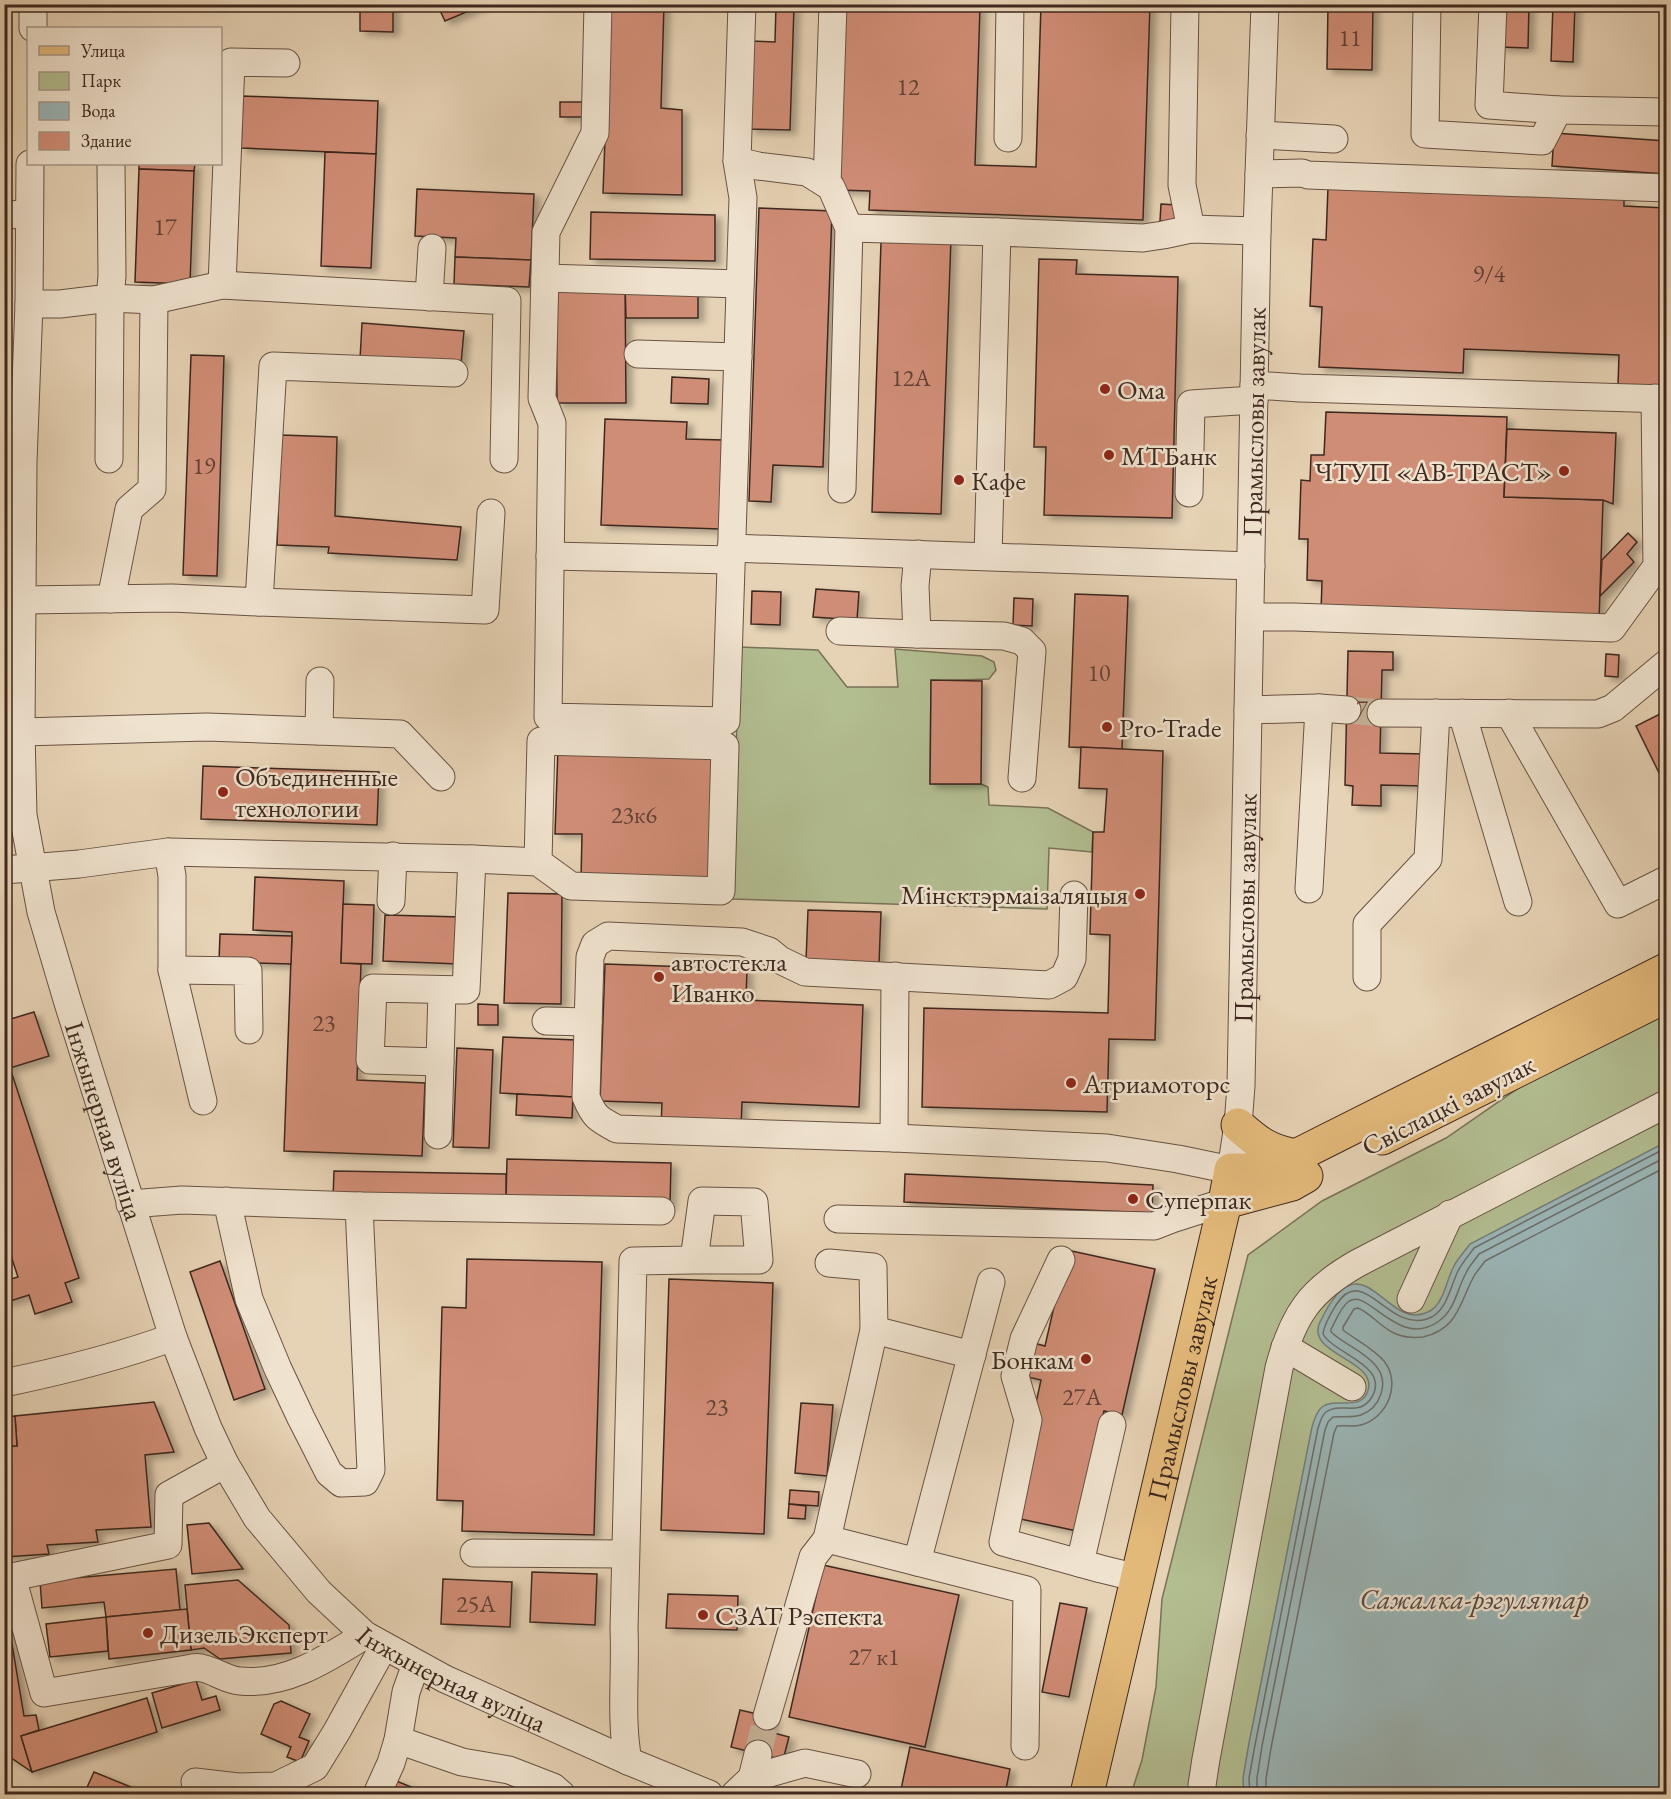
<svg xmlns="http://www.w3.org/2000/svg" width="1671" height="1799" font-family="'EB Garamond',serif">
<defs>
<filter id="shadow"><feDropShadow dx="6" dy="4" stdDeviation="3" flood-color="#0004"/></filter>
</defs>
<rect width="100%" height="100%" fill="#e6d2b4"/>
<filter id="stains"><feTurbulence type="fractalNoise" baseFrequency=".00333" numOctaves="4"/><feColorMatrix values="0 0 0 0 .2 0 0 0 0 .09 0 0 0 0 .02 0 0 0 .5 -.17"/></filter>
<radialGradient id="worn" r=".72"><stop offset=".6" stop-color="#630" stop-opacity="0"/><stop offset="1" stop-color="#630" stop-opacity=".3"/></radialGradient>
<!-- green -->
<g fill="#b2bd90" stroke="#787258" stroke-width="1.5">
<path d="M739,647l79,3 29,37h51l-3,-38 87,7 12,6 2,8 -7,9 -58,2 -1,103h51l7,3 1,18 59,3 45,24 -1,20 -43,-4 -2,61 -315,-10z"/>
<path d="M1666,1008v786h-535l11,-34 14,-73 6,-88 86,-344 74,-54 124,-63 97,-67z"/>
</g>
<!-- water -->
<path fill="#9ab5b6" stroke="#757d7a" stroke-width="1.5" d="M1666,1142v652h-422l-1,-16 6,-35 63,-316c2,-7 4,-15 10,-20 14,-10 37,4 45,-14 15,-33 -63,-38 -47,-71 43,-90 65,11 108,-10 16,-7 18,-32 26,-46 4,-8 11,-15 16,-22z"/>
<g fill="none" stroke-linecap="round" stroke-linejoin="round">
<!-- shore -->
<g stroke="#6c6e6a" stroke-width="1.5">
<path d="M1250,1794l-1,-16 6,-33 63,-317c2,-5 3,-12 8,-16 14,-11 33,6 46,-15 18,-32 -38,-43 -49,-63 1,-10 8,-21 13,-29 27,-43 52,27 91,14 20,-6 23,-32 31,-48 4,-8 11,-16 16,-23l192,-100"/>
<path d="M1257,1794v-16l5,-32 63,-316 3,-8 5,-5c9,-1 19,1 28,-2 19,-7 29,-32 15,-49 -12,-15 -31,-21 -45,-34v-3c5,-8 9,-21 17,-27 19,-17 50,49 91,19 16,-11 18,-32 27,-48 3,-7 9,-13 13,-19l187,-97"/>
<path d="M1266,1794v-15l5,-31 63,-315 3,-7c8,-1 16,1 24,-1 26,-7 41,-41 23,-64 -11,-13 -28,-21 -41,-31v-3l11,-18 4,-1c14,6 23,20 38,26 8,3 19,4 27,3 33,-7 36,-31 49,-57 3,-7 9,-13 13,-19l181,-94"/>
</g>
</g>
<!-- building -->
<g fill="#d08d76" stroke="#3e281f" stroke-width="1.5" filter="url(#shadow)">
<path d="M360,4h33v28l-33,-1z"/>
<path d="M437,4h48l-40,17z"/>
<path d="M610,4h54l-3,104 21,2v85l-79,-2z"/>
<path d="M856,4h102v2l22,1 -5,158 61,2 5,-163h109l-7,216 -274,-10 1,-19 -34,-1 6,-185z"/>
<path d="M1328,4h45l-1,66 -45,-1z"/>
<path d="M1500,4h29l-1,44 -29,-1z"/>
<path d="M1553,4h22l-2,58 -22,-1z"/>
<path d="M776,5l18,1 -4,124 -41,-1 3,-88 23,1z"/>
<path d="M243,96l135,5 -2,53 -135,-6z"/>
<rect x="560" y="102" width="26" height="15"/>
<path d="M1554,133l112,8v33l-114,-8z"/>
<path d="M325,152l51,2 -5,114 -50,-2z"/>
<path d="M139,164h56l-1,7 -55,-2z"/>
<path d="M139,169l55,2 -4,113 -55,-2z"/>
<path d="M1328,187l296,12v7l42,2v179l-48,-2 1,-30 -155,-6 -1,24 -144,-6 3,-60 -12,-1 3,-67 13,1z"/>
<path d="M417,189l117,5 -3,66 -76,-3 1,-19 -41,-2z"/>
<path d="M1161,204l16,1 -1,17 -16,-1z"/>
<path d="M759,208l73,3 -9,256 -50,-2 -2,37 -22,-1z"/>
<path d="M591,212l124,3v46l-125,-2z"/>
<path d="M951,239l-10,275 -69,-2 9,-270z"/>
<path d="M455,257l76,3 -2,27 -75,-3z"/>
<path d="M1039,259l38,1 -1,14 102,3 -6,241 -128,-3 2,-68h-12z"/>
<path d="M625,284h73v34h-72z"/>
<path d="M625,284l1,119h-69l-1,-118z"/>
<path d="M362,323l102,8 -3,33 -101,-4z"/>
<path d="M191,355l33,1 -7,220 -34,-1z"/>
<path d="M672,377l37,2 -1,25 -37,-1z"/>
<path d="M1326,412l181,5 -3,80 99,3 -4,122 -278,-10 1,-31 -15,-1 1,-41h-9l2,-59 9,1 1,-26h13z"/>
<path d="M605,419l82,3 -1,17 37,1 -3,89 -119,-4z"/>
<path d="M1507,429l109,4 -3,71 -10,-4 -99,-3z"/>
<path d="M281,435l56,2 -2,79 126,11 -4,33 -129,-7 1,-6 -52,-2z"/>
<path d="M1628,533l9,9 -10,12 7,8 -34,34 2,-36z"/>
<path d="M816,589l43,3 -2,28 -44,-3z"/>
<path d="M752,591l29,1 -1,33 -29,-1z"/>
<path d="M1075,594l53,2 -6,153 -53,-2z"/>
<path d="M1014,598l19,1 -1,27 -19,-1z"/>
<path d="M1348,651l45,1v18h-11l-2,83 45,1 -1,32 -43,-1v21l-29,-1 1,-19 -8,-1z"/>
<path d="M1606,654l13,1 -1,22 -13,-1z"/>
<path d="M931,680l51,1 -1,103h-51z"/>
<path d="M1666,711v76l-30,-61z"/>
<path d="M1081,747l82,4 -8,289 -46,-1 -2,73 -185,-5 2,-99 184,5 2,-78 -20,-1 3,-102h11l3,-43 -28,-1z"/>
<path d="M558,748l156,5 -4,131 -129,-4 1,-46h-27z"/>
<path d="M203,766l176,6 -2,53 -176,-6z"/>
<path d="M255,877l89,4 -3,82 20,1 -4,116 68,3 -3,73 -138,-5 8,-219 -39,-2z"/>
<path d="M508,893l54,1 -1,110 -57,-1z"/>
<path d="M343,904l31,1 -2,59 -31,-1z"/>
<path d="M808,910l73,2 -2,52 -73,-3z"/>
<path d="M385,915l76,2 -2,47 -76,-3z"/>
<path d="M220,934l72,2 -1,28 -72,-2z"/>
<path d="M605,964l142,5 -1,31 117,5 -4,102 -117,-5 -1,27 -80,-3 1,-23 -62,-2z"/>
<path d="M478,1004l20,1v20h-20z"/>
<path d="M34,1012l15,44 -39,12 69,210 -14,5 7,19 -37,12 -6,-19 -25,8v-22l14,-4 -10,-30 -4,1v-227z"/>
<path d="M503,1037l73,3 -3,57 -73,-4z"/>
<path d="M457,1048l36,2 -4,98 -36,-1z"/>
<path d="M517,1094l56,3 -1,21 -56,-3z"/>
<path d="M507,1159l164,4 -1,42 -164,-4z"/>
<path d="M334,1171l172,3v27l-173,-3z"/>
<path d="M905,1174l248,11 -1,28 -248,-11z"/>
<path d="M1067,1250l88,19 -33,146 -18,-4 -27,120 -66,-14 30,-137 -22,-5 7,-34 19,5z"/>
<path d="M467,1259l135,3 -8,273 -132,-4 1,-30 -26,-1 5,-193 24,1z"/>
<path d="M220,1261l45,128 -31,11 -44,-128z"/>
<path d="M669,1279l104,4 -9,251 -103,-4z"/>
<path d="M154,1402l20,50 -29,3 6,72 -55,3 2,12 -51,3 2,9 -45,3v-111h13l-2,-30z"/>
<path d="M801,1403l32,2 -6,71 -32,-3z"/>
<path d="M15,1416l2,30h-13v-29z"/>
<path d="M790,1490l29,2 -1,14 -29,-2z"/>
<path d="M789,1504l17,2 -1,13 -17,-1z"/>
<path d="M209,1523l34,46 -51,5 -5,-49z"/>
<path d="M823,1565l136,30 -34,152 -136,-30z"/>
<path d="M176,1569l4,41 -74,7 -2,-15 -62,6 -2,-27z"/>
<path d="M532,1572l65,2 -2,51 -65,-3z"/>
<path d="M443,1579l69,3 -2,45 -69,-3z"/>
<path d="M238,1580l51,45 2,28 -71,6 -16,-11 -13,2 -6,-65z"/>
<path d="M668,1594l70,2 -1,34 -71,-2z"/>
<path d="M1060,1603l27,5 -18,89 -27,-5z"/>
<path d="M187,1609l4,41 -82,9 -3,-42z"/>
<path d="M7,1614l17,102 12,-1 3,15 -18,6 11,36 -28,-19v-138z"/>
<path d="M106,1617l2,34 -58,6 -4,-33z"/>
<path d="M196,1680l6,20 14,-4 4,14 -58,18 -10,-35z"/>
<path d="M147,1698l10,34 -125,40 -11,-36z"/>
<path d="M281,1701l29,13 -11,23 10,4 -9,21 -13,-5 4,-10 -30,-13 13,-30z"/>
<path d="M740,1710l34,8 -4,14 19,5 -6,23 -52,-13z"/>
<path d="M910,1747l100,22 -5,25h-105z"/>
<path d="M94,1772l54,22h-64z"/>
<path d="M394,1780l34,14h-40z"/>
</g>
<g fill="none" stroke-linecap="round" stroke-linejoin="round">
<!-- minor-tunnel -->
<g stroke="#c4b096" stroke-width="27" stroke-dasharray="27 14" stroke-linecap="butt">
<path d="M1347,710l34,3"/>
<path d="M758,1754l9,-38"/>
</g>
<!-- minor casing -->
<g stroke="#685244" stroke-width="29">
<g id="minor">
<path d="M598,4l-3,129 -49,99 -4,166 10,25 -4,294 178,4 17,-523 -6,-37"/>
<path d="M742,4l-5,157 21,5 49,6 24,15 18,41 -7,261"/>
<path d="M1185,4l-3,181 9,44"/>
<path d="M1427,4l-2,130 117,7 16,-31 108,2"/>
<path d="M1493,4l-4,101 69,5"/>
<path d="M33,28v-24"/>
<path d="M1260,135l74,4"/>
<path d="M1008,138l2,-134"/>
<path id="s1" d="M30,164l-1,140 -6,158 -2,270 2,83 18,97 27,91 105,334 35,91 17,36 32,54 62,74 46,43 80,44 183,82 81,33"/>
<path d="M1259,174l43,-1 6,2 358,13"/>
<path d="M827,184l6,-180"/>
<path d="M4,215l25,-1"/>
<path d="M849,228l148,4"/>
<path d="M545,278l195,6"/>
<path d="M222,285l9,-223 55,1"/>
<path d="M429,297l3,-49"/>
<path d="M29,304h31l50,-6 2,-22 -1,-112"/>
<path d="M638,354l100,3"/>
<path d="M1254,385l46,3 366,11"/>
<path d="M109,459l1,-161 44,2 68,-15 285,16 -3,158"/>
<path d="M1189,493l2,-89 63,-4"/>
<path d="M731,548l520,18"/>
<path d="M918,554l-3,32 2,48 87,2 18,5 10,10 -10,127"/>
<path d="M550,556l181,4"/>
<path d="M988,556l9,-324 146,6 20,-3 28,-6 66,2"/>
<path d="M111,599l18,-90 23,-20 2,-189"/>
<path d="M22,600l150,-2 87,4 14,-236 181,7"/>
<path d="M259,602l226,8 6,-97"/>
<path d="M1250,617h44l318,11 45,-62 -2,-168 11,14"/>
<path d="M840,631l77,3"/>
<path d="M1319,708l28,2"/>
<path d="M1248,710l71,-2 -10,181"/>
<path d="M1381,713l217,1 15,-6 53,-44"/>
<path d="M1462,713l56,189"/>
<path d="M1509,713l109,191 48,-24"/>
<path d="M319,731l1,-50"/>
<path d="M21,732l186,-5 193,7 41,43"/>
<path d="M168,852l4,24v94l31,131"/>
<path d="M472,859l66,3 33,24 150,5 4,-145 -184,-5 -3,121"/>
<path d="M4,870l75,-6 89,-12 304,7 -6,131 -93,-2 -3,72 70,2 2,-72"/>
<path id="s2" d="M1074,895l-2,64 -8,18 -15,8 -244,-13 -25,-12 -11,-9 -27,-9 -134,-6 -13,8 -5,13 -4,140c8,20 12,22 31,32l277,9 213,10 71,11 53,11 7,-45 3,-39 16,-855 8,-227"/>
<path d="M391,901l2,-45"/>
<path d="M172,970l76,1 1,59"/>
<path d="M1367,977v-53l61,-65 8,-146"/>
<path d="M546,1021l42,1"/>
<path d="M438,1135l2,-73"/>
<path d="M894,1138l1,-162"/>
<path d="M130,1204l52,-4 177,6 12,264 -6,12 -24,1 -12,-10 -28,-55 -23,-49 -29,-70 -22,-98"/>
<path d="M359,1206l302,5"/>
<path d="M838,1219l316,7 18,-7 53,-17"/>
<path d="M1061,1260l-37,79 -9,37 13,44 -25,122 98,27 37,9"/>
<path d="M829,1263l44,4 1,63"/>
<path d="M1411,1299l39,-85"/>
<path d="M1285,1347l67,40"/>
<path d="M4,1383c58,-12 115,-26 169,-46"/>
<path d="M827,1539l47,-209 98,25"/>
<path d="M474,1553l151,1"/>
<path d="M917,1562l74,-280"/>
<path d="M1080,1563l32,-138"/>
<path d="M12,1577l156,-32 1,-50 56,-31"/>
<path d="M4,1579l8,-2 32,116 143,-24c4,-1 9,-2 14,-1 13,2 25,12 39,13 46,5 88,-23 125,-46"/>
<path d="M767,1716l46,-159 14,-18 200,51 -2,156"/>
<path d="M398,1740l64,22 47,8 44,17 8,7"/>
<path d="M628,1761c-8,-43 -2,-88 -4,-132l9,-368 61,-1 8,-59 52,1 5,58h-65"/>
<path d="M752,1778l53,-15 52,11"/>
<path d="M195,1782l43,5 38,-1 39,-19 22,-36 47,-85"/>
<path d="M377,1794l14,-31 7,-23 8,-48 10,-28"/>
<path d="M735,1794l17,-16 6,-24"/>
<path d="M1203,1794l-1,-9 4,-26 73,-391c14,-53 31,-78 79,-105l308,-159"/>
</g>
</g>
<!-- major casing -->
<g stroke="#3e281f" stroke-width="35">
<g id="major">
<path d="M1238,1125c20,18 32,27 59,31"/>
<path d="M1382,1138l284,-142"/>
<path d="M1225,1202l67,-18 14,-8"/>
<path id="s3" d="M1087,1794l138,-592 6,-32h25l20,-4 390,-196"/>
</g>
</g>
<!-- minor -->
<use href="#minor" stroke="#efe2ce" stroke-width="27"/>
<!-- major -->
<use href="#major" stroke="#e3b97a" stroke-width="33"/>
</g>
<!-- markers -->
<g fill="#8f2418" stroke="#efe2ce" stroke-width="2">
<circle cx="1105" cy="389" r="6"/>
<circle cx="1109" cy="455" r="6"/>
<circle cx="1564" cy="471" r="6"/>
<circle cx="959" cy="480" r="6"/>
<circle cx="1107" cy="727" r="6"/>
<circle cx="223" cy="792" r="6"/>
<circle cx="1140" cy="894" r="6"/>
<circle cx="659" cy="977" r="6"/>
<circle cx="1071" cy="1083" r="6"/>
<circle cx="1133" cy="1199" r="6"/>
<circle cx="1086" cy="1359" r="6"/>
<circle cx="703" cy="1615" r="6"/>
<circle cx="148" cy="1633" r="6"/>
</g>
<g text-anchor="middle" dominant-baseline="central" stroke-width="5" stroke-linejoin="round" paint-order="stroke">
<!-- number labels -->
<g font-size="24" fill="#624135">
<text x="1350" y="37">11</text>
<text x="908" y="86">12</text>
<text x="165" y="226">17</text>
<text x="1489" y="273">9/4</text>
<text x="911" y="377">12А</text>
<text x="204" y="465">19</text>
<text x="1099" y="672">10</text>
<text x="1362" y="708">7</text>
<text x="634" y="814">23к6</text>
<text x="324" y="1022">23</text>
<text x="1082" y="1396">27А</text>
<text x="717" y="1406">23</text>
<text x="476" y="1603">25А</text>
<text x="874" y="1656">27 к1</text>
</g>
<!-- poi labels -->
<g font-size="27" fill="#3e281f" stroke="#efe2ce" text-anchor="start">
<text x="1117" y="389">Ома</text>
<text x="1121" y="455">МТБанк</text>
<text x="1552" y="471" text-anchor="end">ЧТУП «АВ-ТРАСТ»</text>
<text x="971" y="480">Кафе</text>
<text x="1119" y="727">Pro-Trade</text>
<text x="235" y="776">Объединенные<tspan x="235" dy="31">технологии</tspan></text>
<text x="1128" y="894" text-anchor="end">Мінсктэрмаізаляцыя</text>
<text x="671" y="961">автостекла<tspan x="671" dy="31">Иванко</tspan></text>
<text x="1083" y="1083">Атриамоторс</text>
<text x="1145" y="1199">Суперпак</text>
<text x="1074" y="1359" text-anchor="end">Бонкам</text>
<text x="715" y="1615">СЗАТ Рэспекта</text>
<text x="160" y="1633">ДизельЭксперт</text>
</g>
<!-- street labels -->
<g font-size="27" fill="#3e281f" stroke="#efe2ce">
<text stroke="none"><textPath href="#s2" startOffset="2130">Прамысловы завулак</textPath></text>
<text stroke="none"><textPath href="#s2" startOffset="1644">Прамысловы завулак</textPath></text>
<text transform="translate(1448 1105) rotate(-27)">Свіслацкі завулак</text>
<text stroke="none"><textPath href="#s1" startOffset="968">Інжынерная вуліца</textPath></text>
<text stroke="none"><textPath href="#s3" startOffset="417">Прамысловы завулак</textPath></text>
<text stroke="none"><textPath href="#s1" startOffset="1652">Інжынерная вуліца</textPath></text>
</g>
<!-- water labels -->
<g font-size="28" font-style="italic" fill="#554b45" stroke="#efe2ce">
<text x="1474" y="1599">Сажалка-рэгулятар</text>
</g>
</g>
<!-- margin -->
<rect width="1671" height="1799" fill="none" stroke="#e6d2b4" stroke-width="24"/>
<rect x="6" y="6" width="1659" height="1787" fill="none" stroke="#3e281f" stroke-width="3"/>
<rect x="12" y="12" width="1647" height="1775" fill="none" stroke="#3e281f" stroke-width="1.5"/>
<!-- legend -->
<rect x="27" y="27" width="195" height="138" fill="#efe2ce" stroke="#a89888" stroke-width="1.5"/>
<rect x="39" y="46" width="30" height="9" fill="#e3b97a" stroke="#a89888" stroke-width="1.5"/>
<text x="81" y="57" font-size="18" fill="#3e281f">Улица</text>
<rect x="39" y="72" width="30" height="18" fill="#b2bd90" stroke="#a89888" stroke-width="1.5"/>
<text x="81" y="87" font-size="18" fill="#3e281f">Парк</text>
<rect x="39" y="102" width="30" height="18" fill="#9ab5b6" stroke="#a89888" stroke-width="1.5"/>
<text x="81" y="117" font-size="18" fill="#3e281f">Вода</text>
<rect x="39" y="132" width="30" height="18" fill="#d08d76" stroke="#a89888" stroke-width="1.5"/>
<text x="81" y="147" font-size="18" fill="#3e281f">Здание</text>
<rect width="100%" height="100%" filter="url(#stains)"/>
<rect width="100%" height="100%" fill="url(#worn)"/>
</svg>
